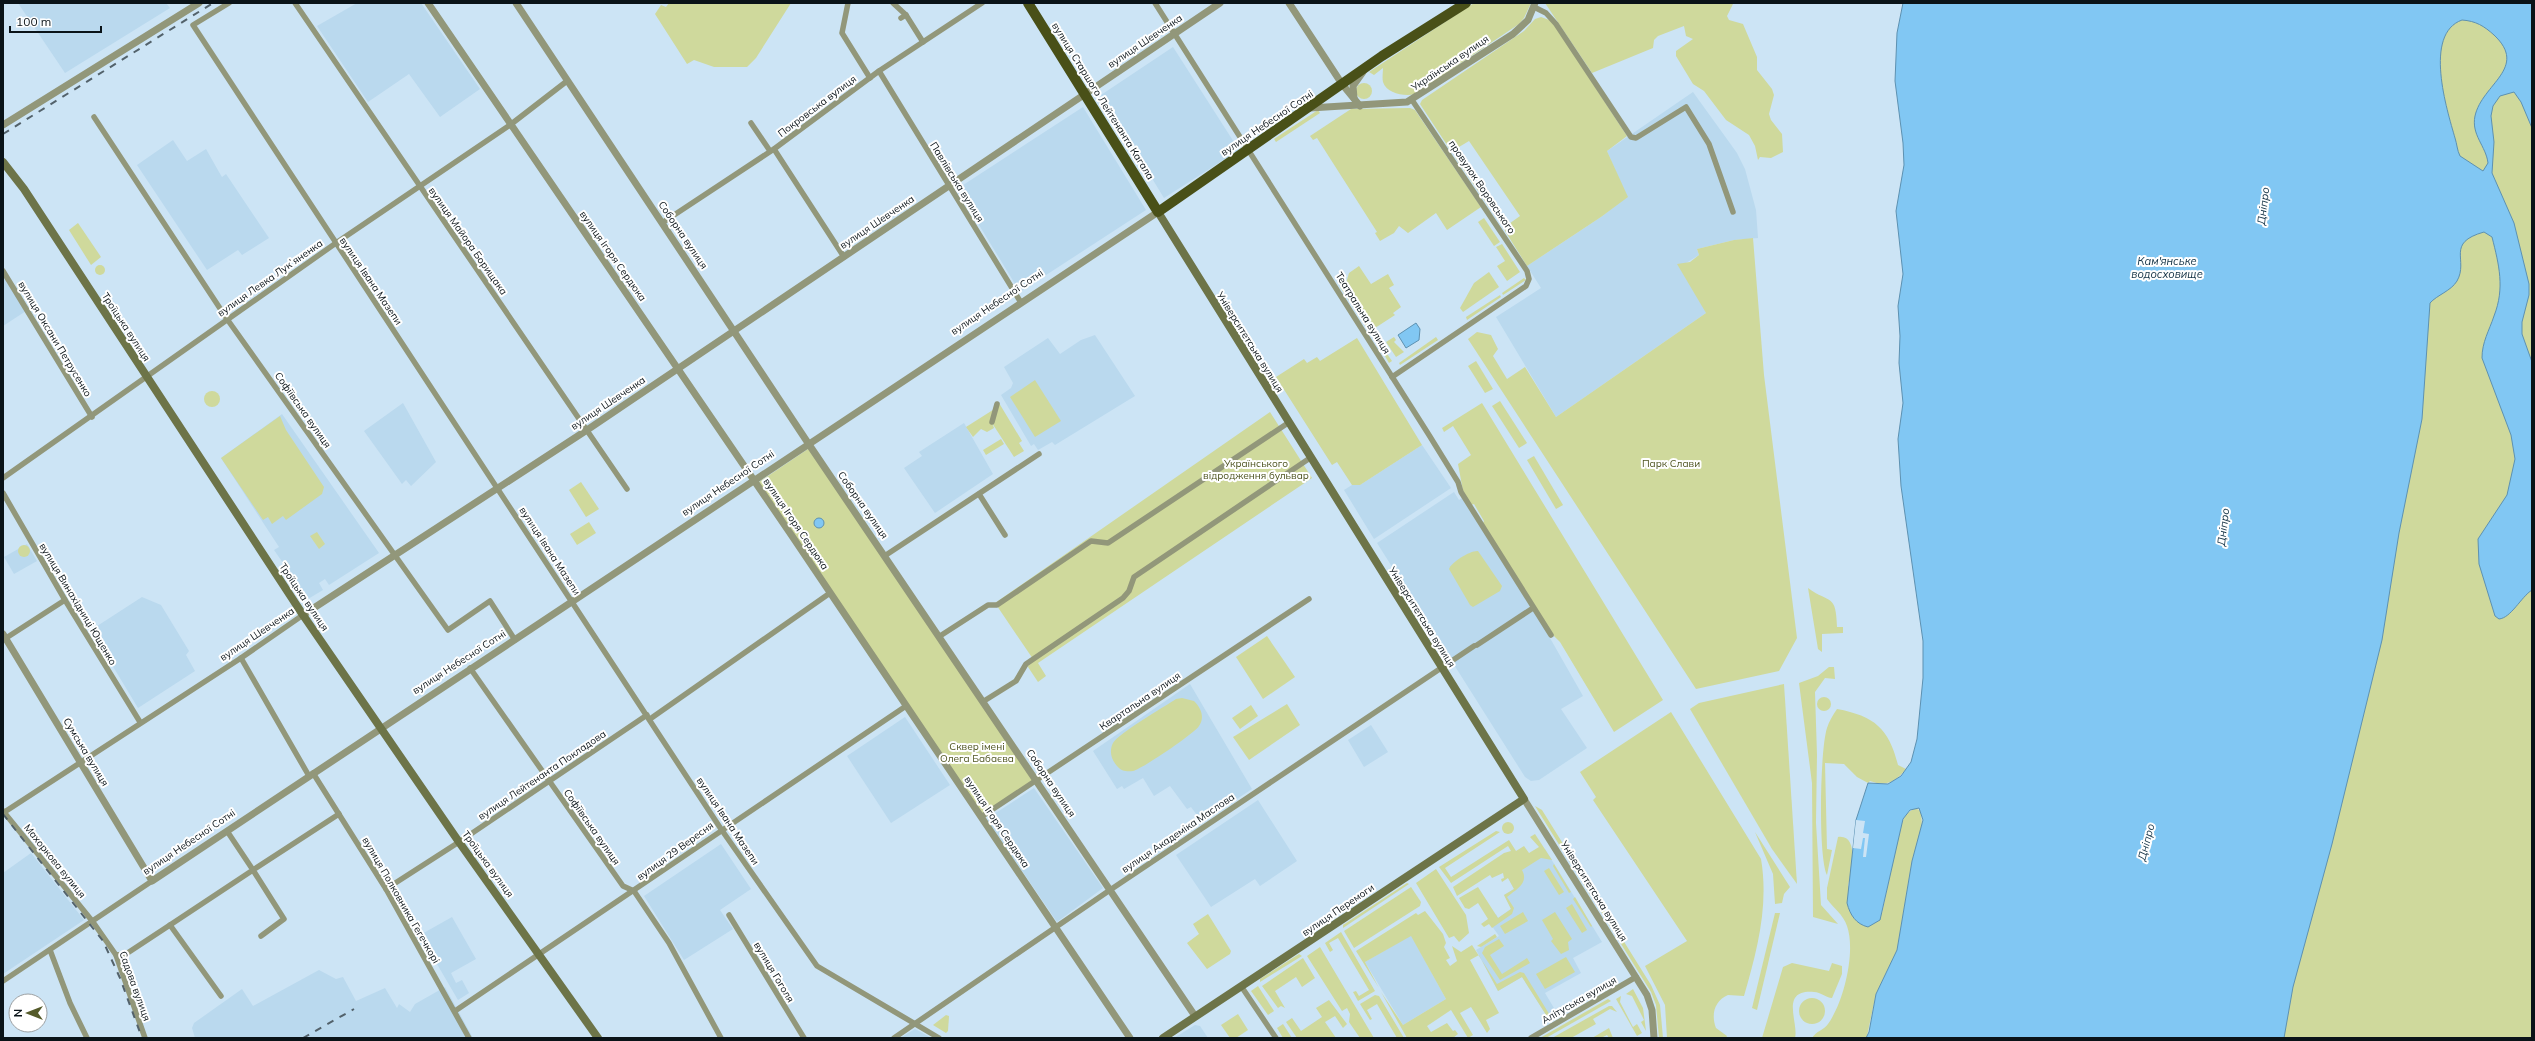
<svg xmlns="http://www.w3.org/2000/svg" width="2535" height="1041" font-family="Mulish,sans-serif">
<rect width="100%" height="100%" fill="#cce4f5"/>
<!-- built -->
<g fill="#bad9ee">
<path d="M18,3h148l4,5 -105,65z"/>
<path d="M357,3h64l59,86 -40,28 -31,-43 -41,28 -51,-76z"/>
<path d="M1173,47l66,103 -75,48 -63,-103z"/>
<path d="M1693,92l44,61 8,16 11,41 2,28 -24,2 -37,9 2,6 -13,8 20,50 -150,104 -60,-100 45,-29 -14,-22 74,-49 26,-20 -20,-46z"/>
<path d="M1083,107l63,103 -126,82 -63,-103z"/>
<path d="M173,140l14,21 19,-12 13,23 3,5 4,-3 43,64 -27,17 -4,-5 -31,20 -70,-105z"/>
<path d="M3,275l23,36 -23,15z"/>
<path d="M1095,335l40,61 -80,49 -3,-3 -14,8 -4,-6 -3,2 -30,-51 10,-7 2,-5 -9,-16 44,-29 12,16 21,-14z"/>
<path d="M403,403l33,59 -25,24 -5,-6 -4,4 -38,-53z"/>
<path d="M282,414l97,139 -50,32 -4,-6 -6,4 4,7 -15,9 -34,-49 5,-3 -58,-89z"/>
<path d="M964,423l29,51 -58,39 -31,-45 18,-12 -3,-4z"/>
<path d="M1422,445l29,43 -77,51 -30,-49 8,-5h8z"/>
<path d="M1454,492l5,8 3,-2 84,133 37,65 -22,13 26,39 -48,32 -8,1 -6,-4 -148,-234z"/>
<path d="M27,544l10,17 -23,13 -10,-17z"/>
<path d="M142,597l19,8 28,46 -3,4 9,16 -57,37 -47,-78z"/>
<path d="M1190,684l62,105 -50,33 -11,-15 -4,2 -17,-23 -16,10 -11,-18 -19,11 -2,-3 -5,3 -24,-38z"/>
<path d="M905,717l45,68 -59,38 -44,-67z"/>
<path d="M1371,725l17,27 -24,15 -16,-27z"/>
<path d="M1034,788l69,100 -46,34 -69,-101v-3z"/>
<path d="M1258,800l39,61 -37,25 -5,-7 -44,28 -35,-52z"/>
<path d="M721,844l30,45 -31,21 13,19 -49,31 -40,-64z"/>
<path d="M1545,849l57,93 -29,16 8,15 -36,20 12,20 -9,5 -26,-41 -24,14 -22,-41 23,-14 -10,-14 7,-8 2,4 13,-9 -7,-14 10,-6 -8,-15z"/>
<path d="M31,853l53,67 -81,54v-101z"/>
<path d="M452,917l24,42 -25,14 5,10 6,-3 7,13 -11,7 -38,-65z"/>
<path d="M1411,935l35,64 -43,26 -38,-63z"/>
<path d="M319,970l17,9 7,-2 13,24 29,-13 12,20 2,-4 11,8 5,-8 30,-17 28,51h-278l-3,-10 2,-5 48,-34 11,17z"/>
<path d="M1195,1025l5,1 8,12h-34z"/>
<path d="M915,1029l4,2 12,7h-31z"/>
</g>
<!-- green -->
<g fill="#cfd99c">
<path d="M669,3h122l-35,55 -9,9h-33l-20,-7 -7,4 -32,-50 6,-9 5,2z"/>
<path d="M1474,3h57l-7,15 -5,6 -104,70c-10,3 -29,-1 -32,-12 -1,-4 0,-10 0,-14l-9,7 -5,-3z"/>
<path d="M1545,3h196l-8,1 -6,12 2,4 14,4 14,33v13l15,19 2,6 -5,19 2,6 11,14 1,18 -12,6 -11,-1 -2,3 -3,-14 -6,-11 -23,-15 -22,-29 -11,-7 -17,-28v-5l17,-12 -7,-3 -2,-10 -26,10 -4,4 -1,8 -61,25z"/>
<path d="M2171,3h361v1035h-509z"/>
<path d="M1541,17l11,4 75,115 -20,15 21,46 -27,20 -74,49 -22,-35 1,-5 14,-10 -51,-75 -15,9 -5,-2 -29,-44 2,-4 102,-69 11,-12z"/>
<circle cx="1364" cy="91" r="8"/>
<path d="M1410,108l5,2 66,97 -34,23 -11,-17 -28,20 -9,-7 -5,7 -14,8 -5,-8 2,-1 -60,-94 -4,2 -3,-4 41,-27z"/>
<path d="M1318,110l2,3 -44,29 -2,-3z"/>
<path d="M1458,155l33,50 -2,2 -34,-50z"/>
<path d="M1484,218l16,24 -6,4 -16,-24z"/>
<path d="M78,223l23,34 -10,8 -22,-35z"/>
<path d="M1753,238l11,137 33,263 -18,33 -83,18 -228,-350 9,-7 14,3 7,14 -5,7 14,23 18,-12 31,50 150,-104 -29,-49 13,-2 9,-7 -2,-6 37,-9z"/>
<path d="M1502,244l18,28 -13,9 -10,-15 8,-5 -9,-14z"/>
<circle cx="100" cy="270" r="5"/>
<path d="M1359,266l12,18 17,-10 6,11 -5,3 12,19 -8,6 2,2 -20,13 -29,-45 3,-10z"/>
<path d="M1489,272l10,15 -36,25 -3,-4 14,-25z"/>
<path d="M1524,278l2,2 -23,15 -1,-2z"/>
<path d="M1343,285l29,45 -2,2 -30,-45z"/>
<path d="M1500,295l1,2 -34,23 -1,-3z"/>
<path d="M1394,337l2,3 -2,2 10,10 -8,5 -10,-15z"/>
<path d="M1436,337l2,3 -38,25 -1,-2z"/>
<path d="M1357,338l65,107 -62,40h-8l-15,-23 -5,3 -56,-88 28,-18 3,4 10,-6 3,4z"/>
<path d="M1381,345l11,16 -3,2 -10,-17z"/>
<path d="M1476,361l17,28 -8,4 -17,-27z"/>
<path d="M1035,380l26,41 -26,16 -25,-40z"/>
<circle cx="212" cy="399" r="8"/>
<path d="M1500,401l27,42 -8,5 -27,-42z"/>
<path d="M999,403l23,38 -3,2 5,8 -10,6 -22,-34 2,5 -7,4 -6,-3 -8,8 -7,-10 30,-19z"/>
<path d="M1482,403l181,297 -49,32 -54,-90 -7,-7 -70,-112 1,-2 -10,-17 -3,1 -8,-14 -5,-27 13,-9 -18,-29 -9,6 -2,-4z"/>
<path d="M1270,412l42,66 -274,185 8,13 -8,6 -12,-18 7,-5 -38,-56z"/>
<path d="M280,416l6,14 38,57 -2,7 -36,26 -3,-4 -11,8 -4,-7 -5,3 -42,-62z"/>
<path d="M1001,439l3,5 -18,11 -3,-5z"/>
<path d="M811,447l226,333 -56,37 -225,-333z"/>
<path d="M1534,456l29,49 -7,4 -29,-49z"/>
<path d="M581,482l18,27 -13,8 -17,-27z"/>
<path d="M589,522l7,11 -19,12 -7,-11z"/>
<path d="M317,532l8,12 -6,5 -9,-13z"/>
<circle cx="24" cy="551" r="6"/>
<path d="M1478,551l24,35 -2,5 -27,16 -3,-2 -21,-36c2,-7 22,-19 29,-18z"/>
<path d="M1808,588c22,16 28,5 29,39h6v6l-21,1v18l-4,-3z"/>
<path d="M1267,636l28,41 -32,22 -27,-42z"/>
<path d="M1829,667h5l1,12 -10,-1 -10,14 2,63 -1,68 5,82 17,19 -25,-7 -1,-134 -13,-100 19,-7z"/>
<path d="M1784,684l13,200 -25,-35 -82,-140 9,-6z"/>
<circle cx="1824" cy="704" r="7"/>
<path d="M1182,698l12,3c7,7 11,16 5,25 -4,7 -57,43 -66,45 -6,1 -12,0 -16,-5 -6,-7 -8,-15 -4,-23 6,-10 51,-36 63,-44z"/>
<path d="M1287,704l13,21 -51,35 -16,-23z"/>
<path d="M1251,705l7,11 -18,13 -8,-11z"/>
<path d="M1837,709c38,7 52,20 61,56l8,4c-11,13 -19,18 -36,12l-2,2 -11,-6 -13,-13 -19,-1 2,86 5,1 -5,25c-9,-18 -7,-126 0,-147 2,-7 6,-13 10,-19z"/>
<path d="M1671,712l90,147c8,47 -4,92 -17,137l-16,-1c-14,6 -17,20 -12,33l11,8 -1,2h-59l-2,-33 -20,-39 42,-25 -94,-141 3,-3 -16,-25z"/>
<path d="M1535,806l7,4 109,175 9,20 3,33h-4l-3,-33 -5,-13z"/>
<path d="M1915,808l6,3 1,15 -10,35 -15,89 -21,44 -9,42 -1,2h-54c4,-7 12,-8 16,-14 16,-22 28,-73 19,-98 -4,-12 -13,-17 -20,-27v-11l11,-51c22,-3 13,36 10,49l34,27 19,-88 5,-11z"/>
<circle cx="1508" cy="828" r="6"/>
<path d="M1496,831l4,1 -55,36 6,9 58,-37 7,11 8,-5 5,7 10,-6 -9,-10 5,-3 17,26 -11,-2 -19,12c7,13 -5,19 -15,27l7,11 -2,6 -20,14 -3,-4 -5,3 -3,-3 7,-5 -10,-16 -9,6 -4,-1 -6,-10 19,-11 20,31 13,-9 -7,-14 10,-6 -6,-11 -6,4 -1,-3 3,-1 -1,-5 -11,5 -2,-3 -33,21 -4,-9 51,-34 7,-2 -3,-5 -57,37 -12,-16z"/>
<path d="M1755,832l35,55 -6,7 -2,9 -7,1 -2,-30z"/>
<path d="M1554,864l17,28 -2,1 -16,-27z"/>
<path d="M1549,868l15,24 -5,3 -15,-24z"/>
<path d="M1436,869l30,46 3,18 -10,9 -5,-6 -5,2 -33,-55z"/>
<path d="M1407,883l2,1 -66,44v-3z"/>
<path d="M1411,887l10,15 -1,4 -66,42 -10,-17z"/>
<path d="M1575,897l17,29 -1,1 -18,-28z"/>
<path d="M1572,904l15,26 -5,3 -16,-25z"/>
<path d="M1425,911l18,23 3,9 -2,4 6,11 -4,2 4,6 7,-5 -5,-15 9,6 11,-7 25,39 23,-12 4,1 27,44 -3,1 -26,-41 -24,14 -19,-36 -9,5 29,53 -13,7 4,9 -3,4 -16,-26 -11,6 13,22 -5,3 -17,-28 -24,16 4,6 16,-9 6,8 2,-1 3,4 -5,4h-46l-26,-46 22,33 43,-26 -35,-63 -46,26 14,26 -23,-37 60,-38 2,2z"/>
<path d="M1523,912l5,9 -23,13 -5,-8z"/>
<path d="M1555,912l17,27 -4,3 1,8 -8,4 -10,-13 2,-2 -11,-19z"/>
<path d="M1775,913h5l-23,97 -5,-2z"/>
<path d="M1208,914l23,37 -1,3 -23,15 -20,-26 12,-9 -6,-10z"/>
<path d="M1341,932l34,59 -17,10 -5,-9 3,-1 3,5 10,-6 -31,-52 -9,5 4,7 -3,2 -5,-9z"/>
<path d="M1495,934l2,3 -16,10 -4,-1z"/>
<path d="M1499,939l5,7 -14,9 12,19 25,-16 3,5 -30,17 -18,-27 3,-6z"/>
<path d="M1320,947l54,91h-14l-11,-16 1,-8 -3,-6 -5,3 -35,-55z"/>
<path d="M1299,954l3,2 -42,26v-3z"/>
<path d="M1566,957l9,15 -30,17 -9,-15z"/>
<path d="M1303,958l12,20 -13,9 -6,-10 -21,14 10,17 -4,-2 -3,2 -16,-22z"/>
<path d="M1792,963l37,8 3,-8 10,3v8l-10,24c-6,0 -11,-6 -18,-6 -35,-3 -15,31 -19,46h-33l21,-71z"/>
<path d="M1258,986l16,25 -6,4 -17,-24z"/>
<path d="M1633,989l10,19 3,23 -5,-9 3,-2 -12,-24 -6,-2z"/>
<path d="M1375,995l4,1 25,42h-7l-20,-34 -10,6 5,9 -2,1 -10,-16z"/>
<path d="M1621,996l-1,6 13,25 4,-3 5,9 -5,3 -21,-37z"/>
<circle cx="1812" cy="1011" r="13"/>
<path d="M1608,999l3,2 -65,37h-6z"/>
<path d="M1329,1000l18,24 -4,4 -8,-12 -10,6 11,16h-39l-11,-16 6,-4 9,13 21,-14 -6,-9z"/>
<path d="M1609,1006h3l5,6 -7,-3 -17,10 3,5 -25,14h-19z"/>
<path d="M1238,1014l10,16 -12,8h-6l-9,-13z"/>
<path d="M946,1015l3,1 -1,15 -2,2 -13,-8z"/>
<path d="M1283,1024l9,14h-9l-6,-10z"/>
<path d="M1609,1028l4,10h-4l-2,-3 -6,3h-9z"/>
</g>
<!-- water -->
<g fill="#81c7f3" stroke="#5d91b1" fill-rule="evenodd">
<path d="M1903,3h629v125l-11,-26 -7,-10 -14,4 -7,10 -2,10 3,26 -2,31 22,50 15,61v11l-7,27v12l10,28v228c-11,7 -21,28 -33,29l-4,-3 -16,-52 -1,-25 29,-44 8,-36 -4,-24 -29,-77c0,-16 7,-27 12,-42 11,-28 5,-51 -2,-79l-8,-5c-39,11 -15,28 -27,49 -6,10 -20,14 -27,22l-8,116 -23,114 -17,107 -50,204 -39,143 -9,51h-418l3,-6 7,-38 21,-44 15,-89 11,-41 -4,-12 -9,2 -7,9 -23,101 -12,7c-12,-3 -18,-12 -21,-24l9,-83 12,-37 20,1 13,-8 10,-14 6,-23 6,-61v-37l-22,-155 -3,-47 5,-36 -4,-40 1,-27 -2,-30 5,-32 -7,-63 8,-46 -1,-22 -8,-62 2,-48zM2462,20c14,1 22,6 32,15 35,33 -12,49 -19,81 -4,19 11,30 13,47l-5,8 -23,-15c-3,-6 -3,-12 -5,-18 -8,-28 -32,-104 7,-118z"/>
<path d="M1416,323l4,6 -1,11 -13,8 -8,-13z"/>
<circle cx="819" cy="523" r="5"/>
</g>
<!-- pier -->
<path fill="#cce4f5" d="M1856,820l9,1 -2,12 6,1 -3,23h-3l2,-19h-2l-2,11 -8,-1z"/>
<g fill="none" stroke-linecap="round" stroke-linejoin="round">
<!-- minor -->
<g stroke="#92977a" stroke-width="5.5">
<path d="M229,3l-36,22 528,804 96,137 122,72"/>
<path d="M295,3l332,486"/>
<path d="M848,3l-6,30 28,45"/>
<path d="M893,3l13,12"/>
<path d="M1155,3l274,432 29,47 3,10 90,143"/>
<path d="M1534,7l12,6 10,11 75,113 5,1 50,-31 23,37 24,68"/>
<path d="M901,18l5,-3 17,27"/>
<path d="M879,71l141,230"/>
<path d="M94,117l133,202 221,311 42,-29 25,39"/>
<path d="M751,123l19,28"/>
<path d="M774,149l70,108"/>
<path d="M662,223l112,-74 105,-78 103,-68"/>
<path d="M3,271l89,146"/>
<path d="M1392,377l134,-91 3,-7 -2,-8 -115,-171"/>
<path d="M992,422l5,-18"/>
<path d="M3,478l333,-235 174,-118 57,-44"/>
<path d="M3,493l62,107 75,122"/>
<path d="M979,494l26,41"/>
<path d="M886,555l153,-101"/>
<path d="M940,636l48,-31h9l94,-64 17,2 180,-120"/>
<path d="M3,640l62,-40"/>
<path d="M1477,645l56,-37"/>
<path d="M241,658l68,118"/>
<path d="M470,668l153,218 11,5 35,52 52,95"/>
<path d="M984,701l32,-20 10,-17 97,-66 6,-7 5,-14 176,-119"/>
<path d="M650,719l180,-126"/>
<path d="M313,773l73,116 83,149"/>
<path d="M3,811l90,111 23,33 29,83"/>
<path d="M3,813l238,-155 62,-43"/>
<path d="M981,817l328,-218"/>
<path d="M386,889l73,-47 188,-127"/>
<path d="M729,915l75,123"/>
<path d="M261,936l23,-17 -31,-49 86,-56"/>
<path d="M50,950l20,53 17,35"/>
<path d="M116,955l10,-1 44,-29"/>
<path d="M3,981l149,-100"/>
<path d="M1241,986l35,52"/>
<path d="M221,996l-51,-71 83,-55 -26,-39"/>
<path d="M455,1011l451,-305"/>
<path d="M894,1038l216,-148 364,-244"/>
<path d="M1531,1038l105,-61"/>
</g>
<!-- tertiary -->
<g stroke="#92977a" stroke-width="7">
<path d="M428,3l364,533 338,502"/>
<path d="M516,3l292,440 387,573"/>
<path d="M1289,3l53,81 18,22"/>
<path d="M1354,98l-1,-12 10,-14"/>
<path d="M1310,108l97,-6 106,-68 15,-14 7,-17"/>
<path d="M3,125l196,-122"/>
<path d="M303,615l284,-185 633,-427"/>
<path d="M3,634l149,247 1006,-669"/>
<path d="M1524,799l123,196 5,15 2,28"/>
</g>
<!-- secondary -->
<g stroke="#6d7448" stroke-width="8">
<path d="M3,162l21,27 279,426 156,227 139,196"/>
<path d="M1158,212l366,587 -361,239"/>
</g>
<!-- trunk -->
<path stroke="#495018" stroke-width="10" d="M1028,3l130,209 224,-156 84,-53"/>
<!-- rail -->
<g stroke="#53626b" stroke-width="2" stroke-dasharray="7 7" stroke-linecap="butt">
<path d="M3,134l210,-131"/>
<path d="M3,814l100,127 17,37 22,60"/>
<path d="M303,1038l51,-29"/>
</g>
</g>
<g text-anchor="middle" dominant-baseline="central" stroke-width="4" stroke-linejoin="round" paint-order="stroke">
<!-- street labels -->
<g font-size="10" fill="#0a1318" stroke="#fff">
<text transform="translate(1145 41) rotate(-34)">вулиця Шевченка</text>
<text transform="translate(1450 63) rotate(-34)">Українська вулиця</text>
<text transform="translate(1103 101) rotate(58)">вулиця Старшого Лейтенанта Кагала</text>
<text transform="translate(817 106) rotate(-37)">Покровська вулиця</text>
<text transform="translate(1267 123) rotate(-34)">вулиця Небесної Сотні</text>
<text transform="translate(957 182) rotate(58)">Павлівська вулиця</text>
<text transform="translate(1482 187) rotate(56)">провулок Воровського</text>
<text transform="translate(877 222) rotate(-34)">вулиця Шевченка</text>
<text transform="translate(683 235) rotate(56)">Соборна вулиця</text>
<text transform="translate(468 241) rotate(55)">вулиця Майора Борищака</text>
<text transform="translate(613 256) rotate(55)">вулиця Ігоря Сердюка</text>
<text transform="translate(270 278) rotate(-35)">вулиця Левка Лукʼяненка</text>
<text transform="translate(371 281) rotate(56)">вулиця Івана Мазепи</text>
<text transform="translate(997 302) rotate(-34)">вулиця Небесної Сотні</text>
<text transform="translate(1363 313) rotate(58)">Театральна вулиця</text>
<text transform="translate(126 327) rotate(57)">Троїцька вулиця</text>
<text transform="translate(55 339) rotate(59)">вулиця Оксани Петрусенко</text>
<text transform="translate(1250 342) rotate(58)">Університетська вулиця</text>
<text transform="translate(608 403) rotate(-34)">вулиця Шевченка</text>
<text transform="translate(303 410) rotate(55)">Софіївська вулиця</text>
<text transform="translate(728 483) rotate(-34)">вулиця Небесної Сотні</text>
<text transform="translate(863 505) rotate(55)">Соборна вулиця</text>
<text transform="translate(796 524) rotate(56)">вулиця Ігоря Сердюка</text>
<text transform="translate(550 551) rotate(57)">вулиця Івана Мазепи</text>
<text transform="translate(304 597) rotate(56)">Троїцька вулиця</text>
<text transform="translate(78 604) rotate(59)">вулиця Винахідниці Ющенко</text>
<text transform="translate(1422 617) rotate(58)">Університетська вулиця</text>
<text transform="translate(257 634) rotate(-34)">вулиця Шевченка</text>
<text transform="translate(459 662) rotate(-33)">вулиця Небесної Сотні</text>
<text transform="translate(1140 701) rotate(-34)">Квартальна вулиця</text>
<text transform="translate(86 752) rotate(59)">Сумська вулиця</text>
<text transform="translate(542 775) rotate(-34)">вулиця Лейтенанта Покладова</text>
<text transform="translate(1051 783) rotate(56)">Соборна вулиця</text>
<text transform="translate(728 821) rotate(56)">вулиця Івана Мазепи</text>
<text transform="translate(997 822) rotate(56)">вулиця Ігоря Сердюка</text>
<text transform="translate(592 827) rotate(55)">Софіївська вулиця</text>
<text transform="translate(1178 833) rotate(-34)">вулиця Академіка Маслова</text>
<text transform="translate(189 842) rotate(-34)">вулиця Небесної Сотні</text>
<text transform="translate(675 851) rotate(-36)">вулиця 29 Вересня</text>
<text transform="translate(55 861) rotate(51)">Махоркова вулиця</text>
<text transform="translate(488 864) rotate(54)">Троїцька вулиця</text>
<text transform="translate(1594 891) rotate(58)">Університетська вулиця</text>
<text transform="translate(401 900) rotate(60)">вулиця Полковника Гегечкорі</text>
<text transform="translate(1338 910) rotate(-34)">вулиця Перемоги</text>
<text transform="translate(774 972) rotate(59)">вулиця Гоголя</text>
<text transform="translate(135 986) rotate(70)">Садова вулиця</text>
<text transform="translate(1579 1000) rotate(-30)">Алітуська вулиця</text>
</g>
<!-- park labels -->
<g font-size="10" fill="#4d531f" stroke="#fff">
<text x="1256" y="463">Українського<tspan x="1256" dy="12">відродження бульвар</tspan></text>
<text x="1671" y="463">Парк Слави</text>
<text x="977" y="746">Сквер імені<tspan x="977" dy="12">Олега Бабаєва</tspan></text>
</g>
<!-- water labels -->
<g font-size="11" font-style="italic" fill="#113043" stroke="#fff">
<text transform="translate(2263 206) rotate(-83)">Дніпро</text>
<text x="2167" y="261">Кам'янське<tspan x="2167" dy="13">водосховище</tspan></text>
<text transform="translate(2223 527) rotate(-83)">Дніпро</text>
<text transform="translate(2146 842) rotate(-75)">Дніпро</text>
</g>
</g>
<!-- border -->
<rect width="2535" height="1041" fill="none" stroke="#0a1318" stroke-width="8"/>
<!-- north arrow -->
<g transform="translate(28 1013) rotate(270)"><circle r="19" fill="#ffffff" stroke="#9da1a3"/>
<path d="M0-3L7 15L0 10L-7 15Z" fill="#545a29"/>
<text y="-6" font-size="11" font-weight="bold" text-anchor="middle" fill="#0a1318">N</text>
</g>
<!-- scale -->
<path d="M10 26v6h91v-6" fill="none" stroke="#0a1318" stroke-width="2"/>
<text x="16" y="26" font-size="12" fill="#0a1318" stroke="#ffffff" stroke-width="3" paint-order="stroke">100 m</text>
</svg>
